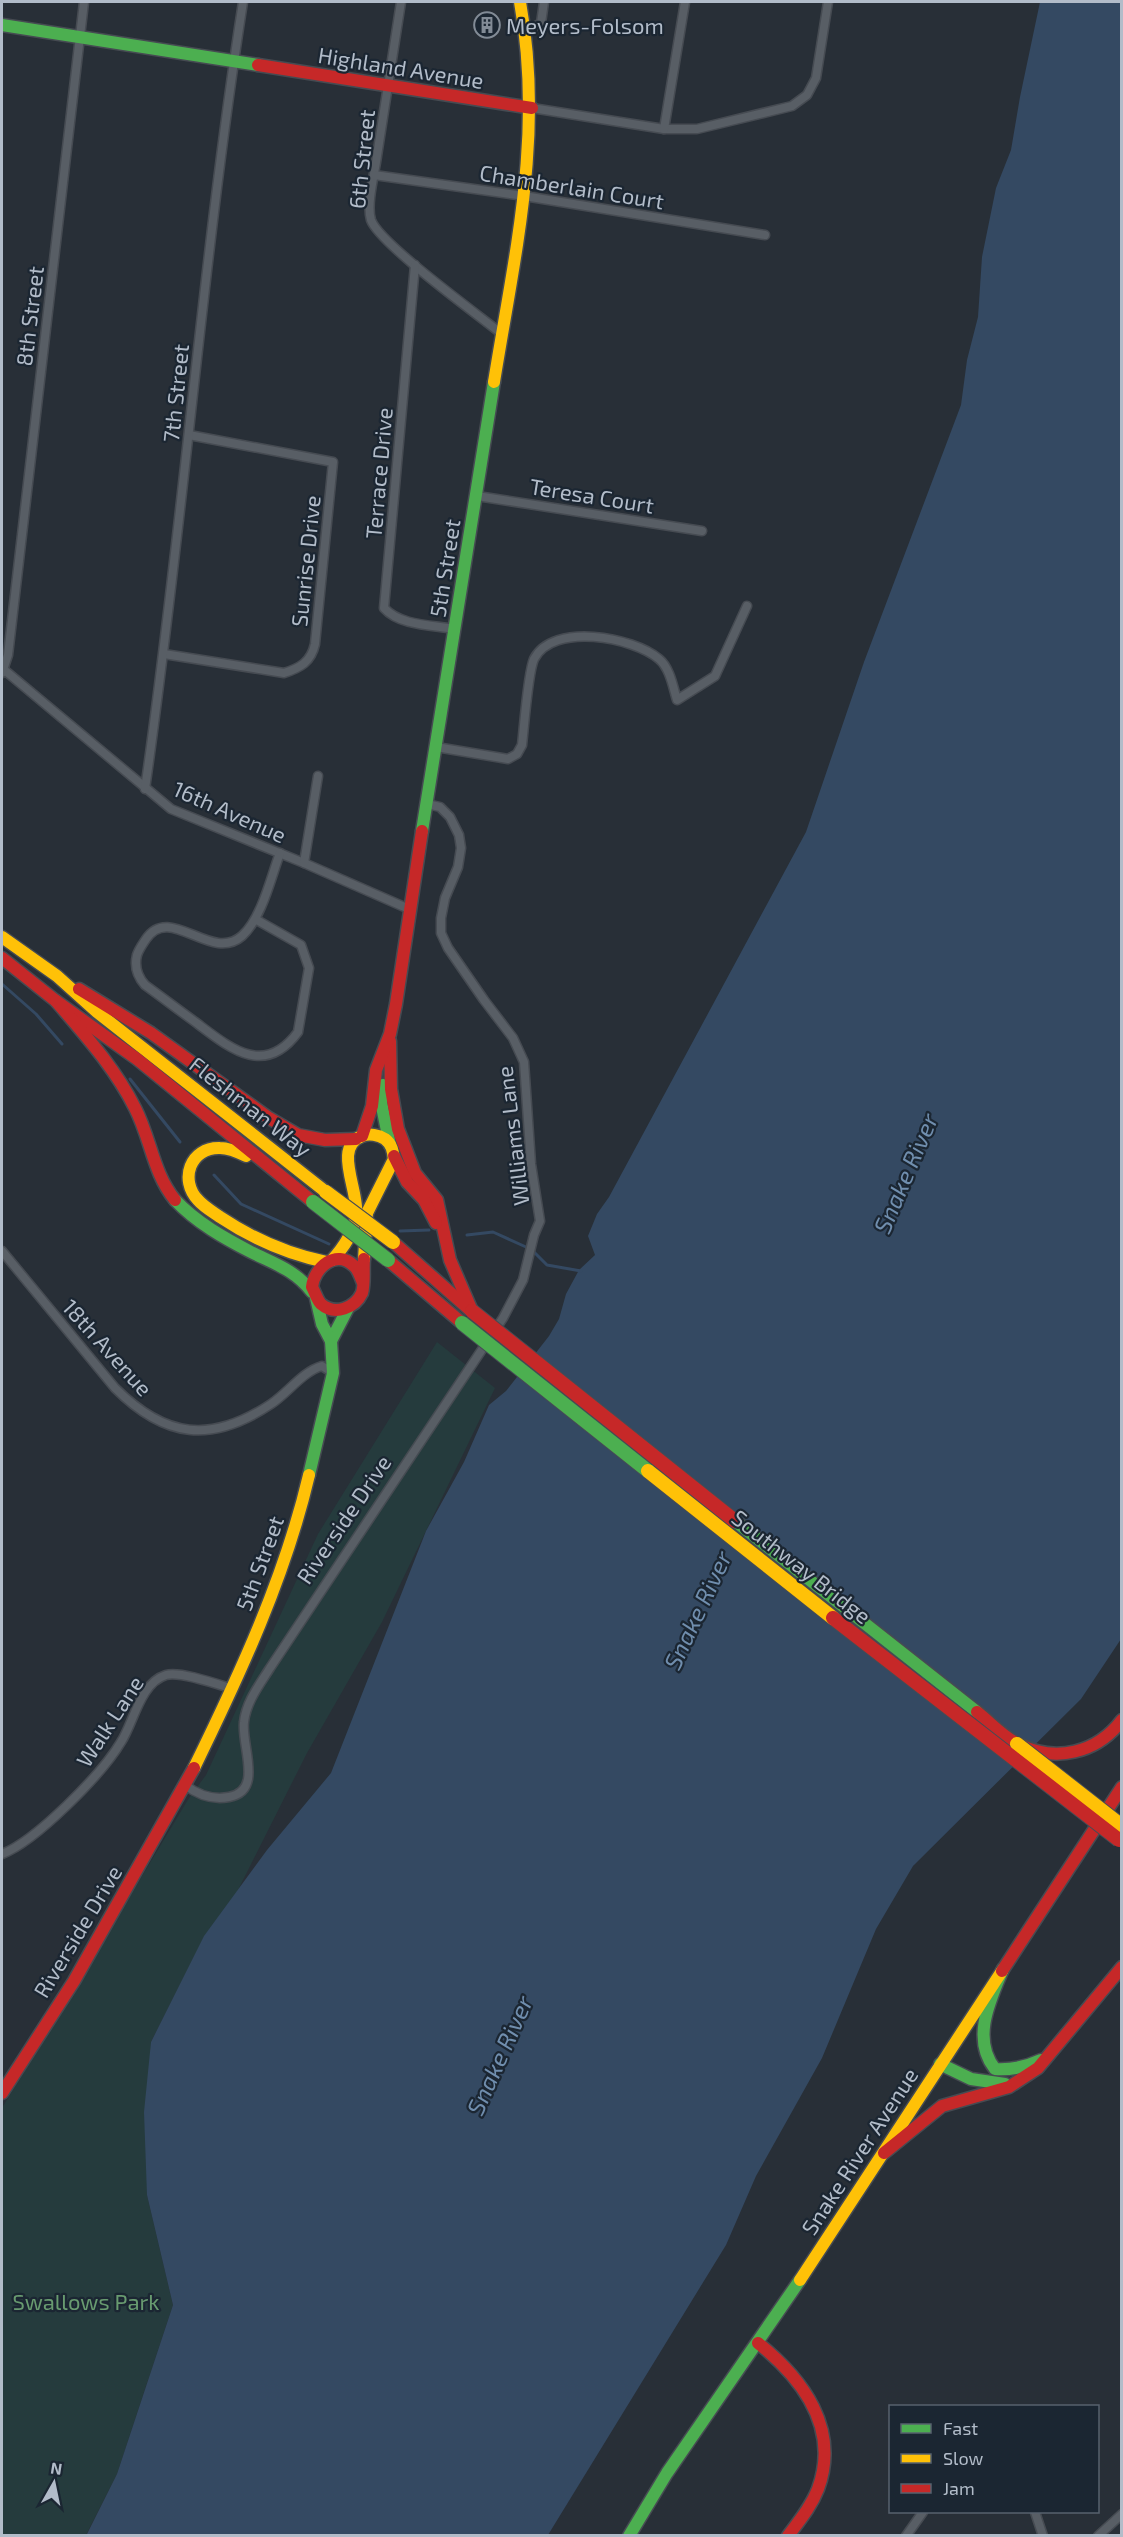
<svg xmlns="http://www.w3.org/2000/svg" width="1123" height="2537" font-family="'Exo 2',sans-serif">
<rect width="100%" height="100%" fill="#282f37"/>
<!-- green -->
<path fill="#253b3d" d="M437,1342l58,46 -113,234 -75,131 -70,139 -33,45 -53,105 -4,153 26,110 -56,169 -31,61h-84v-427l187,-310 17,-23 112,-241z"/>
<!-- water -->
<path fill="#344962" d="M1040,2h81v1637l-40,60 -168,167 -37,63 -54,129 -66,118 -30,69 -178,290 -462,1 31,-62 56,-169 -26,-110 -3,-83 7,-70 53,-106 63,-86 64,-77 95,-242 38,-69 25,-57 17,-14 43,-55 10,-17 7,-25 13,-24 16,-15 -7,-19 9,-22 12,-17 197,-365 58,-170 97,-257 6,-45 11,-43 4,-60 14,-69 15,-38 9,-53z"/>
<g fill="none" stroke-linecap="round" stroke-linejoin="round">
<!-- stream -->
<g stroke="#344962" stroke-width="3">
<path d="M2,984l34,30 26,30"/>
<path d="M130,1079l50,63"/>
<path d="M214,1175l27,29 88,40"/>
<path d="M400,1231l29,-1"/>
<path d="M467,1235l26,-3 33,15"/>
<path d="M534,1252l13,13 34,6"/>
</g>
<!-- street casing -->
<g stroke="#464b52" stroke-width="11">
<g id="street">
<path d="M401,2c-8,51 -16,102 -24,154 -2,16 -11,48 -6,64 8,23 106,94 131,114"/>
<path d="M526,32l15,-9 3,-21"/>
<path d="M532,108l132,21h33l95,-23 15,-11 9,-17 12,-76"/>
<path d="M664,129l21,-127"/>
<path d="M374,175l150,21 241,39"/>
<path d="M415,265l-31,343c16,18 49,17 71,21"/>
<path d="M477,496l225,35"/>
<path d="M164,654l120,19c16,-5 27,-11 31,-29l18,-182 -144,-27"/>
<path d="M2,668l169,141 133,54 105,46"/>
<path d="M2,673l6,-18 76,-653"/>
<path d="M436,747l72,12 9,-5 5,-9c2,-17 6,-73 12,-86 19,-37 99,-22 125,0 11,9 14,28 18,41l38,-24 32,-70"/>
<path d="M145,789c38,-262 57,-526 98,-787"/>
<path d="M304,863l14,-87"/>
<path d="M255,919l46,26 8,23 -11,64c-33,45 -67,17 -100,-8 -18,-13 -35,-26 -53,-39 -8,-9 -11,-18 -8,-30 2,-6 5,-10 9,-16 24,-36 65,24 96,-3 20,-18 29,-59 38,-83"/>
<path d="M2,1251l113,137c50,50 96,56 156,16 18,-12 31,-32 51,-38l11,7"/>
<path d="M185,1785c13,10 28,15 44,12 35,-6 12,-51 15,-75 2,-20 16,-38 26,-54l233,-350 20,-38 11,-45 6,-14 -9,-57 -7,-102 -11,-24 -29,-38 -36,-52 -7,-15v-15l4,-20 13,-31 3,-19 -2,-13 -9,-18 -10,-10 -13,-3"/>
<path d="M2,1854c34,-13 100,-80 119,-112 13,-20 19,-59 45,-67 14,-4 51,9 67,14"/>
<path d="M1035,2512l8,24"/>
<path d="M906,2536l17,-24"/>
<path d="M1098,2536l24,-22"/>
</g>
</g>
<!-- fast casing -->
<g stroke="#464b52" stroke-width="15">
<g id="fast">
<path d="M2,25l256,40"/>
<path d="M422,831l72,-449"/>
<path d="M383,1085l-2,17 9,43"/>
<path d="M175,1200c22,23 49,38 76,52 24,12 44,18 61,40"/>
<path d="M331,1341l17,-33"/>
<path d="M309,1475l24,-102 -2,-32 -9,-17 -6,-26"/>
<path d="M735,1521l242,191"/>
<path d="M1003,1969c-13,31 -32,70 -8,100 16,1 31,-2 46,-9"/>
<path d="M940,2064l31,15 34,5"/>
<path d="M629,2536l38,-63 133,-193"/>
</g>
</g>
<!-- slow casing -->
<g stroke="#464b52" stroke-width="15">
<g id="slow">
<path d="M494,382c21,-130 50,-248 26,-380"/>
<path d="M2,937l55,39 40,36 229,180"/>
<path d="M246,1156c-8,-4 -17,-8 -26,-8 -30,-1 -41,32 -22,52 6,7 15,12 22,17 33,22 67,37 106,45"/>
<path d="M332,1260c12,-13 21,-26 24,-44 4,-24 -24,-69 6,-80 7,-3 17,-1 23,3 7,5 8,13 9,20l-27,54 -3,46"/>
<path d="M194,1768c46,-94 91,-191 115,-293"/>
<path d="M800,2280l202,-309"/>
</g>
</g>
<!-- jam casing -->
<g stroke="#464b52" stroke-width="15">
<g id="jam">
<path d="M258,65l274,43"/>
<path d="M2,958l54,43 81,58 176,143"/>
<path d="M79,989l72,44 118,85 29,17 27,5 31,-1"/>
<path d="M56,1001c29,34 59,67 79,107 16,31 18,65 40,92"/>
<path d="M390,1041l1,48 7,40 17,44 22,27 13,60 22,51"/>
<path d="M362,1136l10,-30 4,-36 14,-36 6,-30 26,-173"/>
<path d="M394,1156l13,26 17,18 12,23"/>
<path d="M393,1242l77,68"/>
<path d="M388,1260l74,63"/>
<path d="M363,1283c-2,-5 -5,-14 -9,-17 -18,-18 -40,2 -42,21 3,5 5,13 9,17 14,12 34,4 41,-11 3,-10 1,-24 2,-34"/>
<path d="M977,1712c13,10 26,25 41,32 38,19 79,9 104,-24"/>
<path d="M1002,1971l120,-184"/>
<path d="M2,2093l72,-112 120,-213"/>
<path d="M884,2153l58,-47 67,-19 29,-19 84,-101"/>
<path d="M758,2343c45,36 82,86 60,146 -7,18 -19,32 -30,47"/>
</g>
</g>
<!-- street -->
<use href="#street" stroke="#585e65" stroke-width="8"/>
<!-- fast -->
<use href="#fast" stroke="#4caf50" stroke-width="12"/>
<!-- slow -->
<use href="#slow" stroke="#ffc107" stroke-width="12"/>
<!-- jam -->
<use href="#jam" stroke="#c62828" stroke-width="12"/>
<!-- fast-bridge casing -->
<g stroke="#464c54" stroke-width="16" stroke-linecap="butt">
<g id="fast-bridge">
<path d="M313,1202l75,58"/>
<path d="M462,1323l186,148"/>
</g>
</g>
<!-- slow-bridge casing -->
<g stroke="#464c54" stroke-width="16" stroke-linecap="butt">
<g id="slow-bridge">
<path d="M326,1192l67,50"/>
<path d="M648,1471l185,147"/>
<path d="M1017,1744l105,82"/>
</g>
</g>
<!-- jam-bridge casing -->
<g stroke="#464c54" stroke-width="16" stroke-linecap="butt">
<g id="jam-bridge">
<path d="M472,1311l263,210"/>
<path d="M833,1618l286,222"/>
</g>
</g>
<!-- fast-bridge -->
<use href="#fast-bridge" stroke="#4caf50" stroke-width="14"/>
<!-- slow-bridge -->
<use href="#slow-bridge" stroke="#ffc107" stroke-width="14"/>
<!-- jam-bridge -->
<use href="#jam-bridge" stroke="#c62828" stroke-width="14"/>
</g>
<!-- icons -->
<defs>
<g id="building-ring" transform="scale(1.35)"><circle r="9.5" fill="#1b2632" stroke="#828b96" stroke-width="1.5"/><path d="M-4-6H4V6H1V3H-1V6H-4ZM-2.5-4.3h1.7v1.8h-1.7ZM.8-4.3h1.7v1.8H.8ZM-2.5-1h1.7V.8h-1.7ZM.8-1h1.7V.8H.8Z" fill="#828b96"/></g>
</defs>
<g fill-rule="evenodd">
<use href="#building-ring" x="487" y="25"/>
</g>
<g text-anchor="middle" dominant-baseline="central" stroke-width="4.5" stroke-linejoin="round" paint-order="stroke">
<!-- poi labels -->
<g font-size="22" fill="#b2bcc9" stroke="#1b2632" text-anchor="start">
<text x="506" y="25">Meyers-Folsom</text>
</g>
<!-- street labels -->
<g font-size="22" fill="#b2bcc9" stroke="#1b2632">
<text transform="translate(401 67) rotate(9)">Highland Avenue</text>
<text transform="translate(361 159) rotate(-84)">6th Street</text>
<text transform="translate(572 186) rotate(9)">Chamberlain Court</text>
<text transform="translate(29 316) rotate(-83)">8th Street</text>
<text transform="translate(175 393) rotate(-84)">7th Street</text>
<text transform="translate(378 473) rotate(-85)">Terrace Drive</text>
<text transform="translate(592 495) rotate(9)">Teresa Court</text>
<text transform="translate(305 561) rotate(-84)">Sunrise Drive</text>
<text transform="translate(444 568) rotate(-81)">5th Street</text>
<text transform="translate(230 811) rotate(24)">16th Avenue</text>
<text transform="translate(251 1106) rotate(38)">Fleshman Way</text>
<text transform="translate(512 1136) rotate(-97)">Williams Lane</text>
<text transform="translate(108 1347) rotate(48)">18th Avenue</text>
<text transform="translate(343 1519) rotate(-56)">Riverside Drive</text>
<text transform="translate(259 1563) rotate(-70)">5th Street</text>
<text transform="translate(802 1566) rotate(38)">Southway Bridge</text>
<text transform="translate(109 1721) rotate(-57)">Walk Lane</text>
<text transform="translate(77 1931) rotate(-59)">Riverside Drive</text>
<text transform="translate(859 2151) rotate(-57)">Snake River Avenue</text>
</g>
<!-- park labels -->
<g font-size="22" fill="#689b70" stroke="#1b2632">
<text x="86" y="2301">Swallows Park</text>
</g>
<!-- water labels -->
<g font-size="24" font-style="italic" fill="#708eae" stroke="#1b2632">
<text transform="translate(905 1173) rotate(-67)">Snake River</text>
<text transform="translate(697 1610) rotate(-65)">Snake River</text>
<text transform="translate(499 2055) rotate(-66)">Snake River</text>
</g>
</g>
<!-- border -->
<rect width="1123" height="2537" fill="none" stroke="#b2bcc9" stroke-width="6"/>
<!-- legend -->
<rect x="889" y="2405" width="210" height="108" fill="#1b2632" stroke="#57626e" stroke-width="1.5"/>
<rect x="901" y="2424" width="30" height="9" fill="#4caf50" stroke="#57626e" stroke-width="1.5"/>
<text x="943" y="2435" font-size="18" fill="#b2bcc9">Fast</text>
<rect x="901" y="2454" width="30" height="9" fill="#ffc107" stroke="#57626e" stroke-width="1.5"/>
<text x="943" y="2465" font-size="18" fill="#b2bcc9">Slow</text>
<rect x="901" y="2484" width="30" height="9" fill="#c62828" stroke="#57626e" stroke-width="1.5"/>
<text x="943" y="2495" font-size="18" fill="#b2bcc9">Jam</text>
<!-- north arrow -->
<g transform="translate(54 2483) rotate(9)" stroke="#1b2632" stroke-width="4.5" paint-order="stroke">
<path d="M0-4.5L10 22L0 15L-10 22Z" fill="#b2bcc9"/>
<text y="-9" font-size="16" font-weight="bold" text-anchor="middle" fill="#b2bcc9">N</text>
</g>
</svg>
